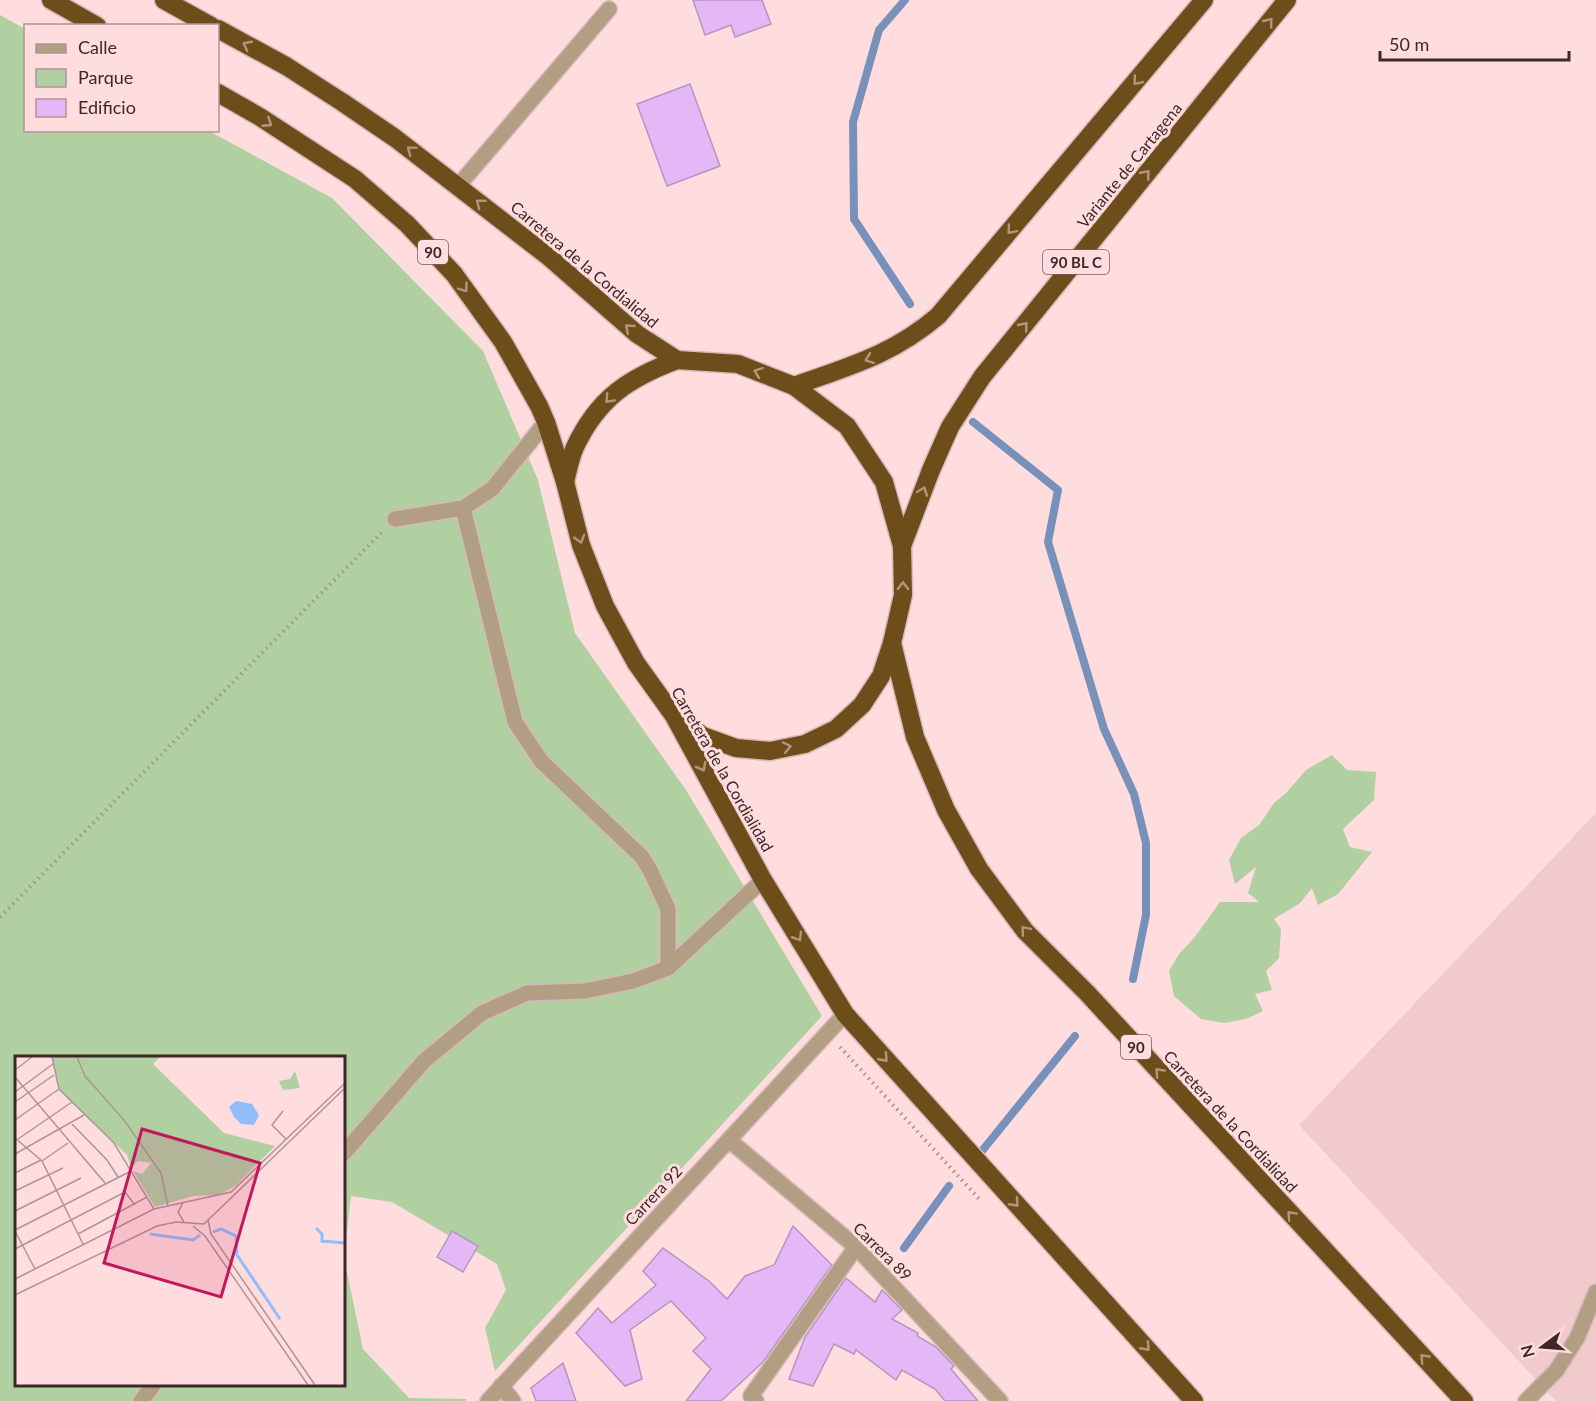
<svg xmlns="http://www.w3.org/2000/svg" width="1596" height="1401" font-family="Lato,sans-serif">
<rect width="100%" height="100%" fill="#ffdcdd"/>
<!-- built -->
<path fill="#f1cacc" d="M1596,813v588h-40l-257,-276z"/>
<!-- green -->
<g fill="#b0d0a1" fill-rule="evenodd">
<path d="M0,15l25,14 1,101 183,1 123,67 151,153 55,129 37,153 111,157 136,226 -327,355 -10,-43 21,-38 -9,-26 -105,-62 -41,-6 -7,62 19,91 46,49 58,1 -2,2h-465zM16,1058h328v326h-328z"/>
<path d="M1332,755l15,15 29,2 -2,28 -31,29 7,18 22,5 -34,42 -20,11 -6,-17 -12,15 -26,16 7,10 -2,29 -13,13 6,19 -17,4 8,17 -17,8 -22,4 -23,-4 -27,-23 -5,-25 10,-17 15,-16 26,-36h39l-11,-9 8,-26 -21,17 -6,-24 12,-22 18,-13 15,-22 12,-10 20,-23z"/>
</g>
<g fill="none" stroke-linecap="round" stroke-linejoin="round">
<!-- stream -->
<g stroke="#7891bb" stroke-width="8">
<path d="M905,0l-26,30 -26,92 1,97 56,85"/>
<path d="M973,422l85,68 -10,52 56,187 30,65 12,49v72l-13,64"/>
<path d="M982,1151l93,-115"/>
<path d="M904,1248l45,-62"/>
</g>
</g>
<!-- building -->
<g fill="#e4b7f7" stroke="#b397bf" stroke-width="1.5">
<path d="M693,0h69l9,24 -36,13 -4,-12 -26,10z"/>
<path d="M690,84l30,82 -53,20 -30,-82z"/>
<path d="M793,1226l39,39 -69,97 -42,39h-35l25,-32 -18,-18 13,-13 -35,-37 -41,29 12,49 -17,7 -49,-53 22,-25 14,15 44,-38 -13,-14 20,-23 46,33 18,18 18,-23 29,-11z"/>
<path d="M452,1231l26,15 -15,26 -26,-15z"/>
<path d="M846,1278l29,24 7,-12 20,20 -10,9 26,14 -1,3 19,11 18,19 -3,3 27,32h-33l-10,-12 -33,-19 -6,10 -40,-30 -2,4 -20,-10 -21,42 -24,-7 16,-42z"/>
<path d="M563,1363l13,38h-40l-5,-13z"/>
</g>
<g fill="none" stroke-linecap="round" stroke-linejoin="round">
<!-- minor casing -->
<g stroke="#d8b8b9" stroke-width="18">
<g id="minor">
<path d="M458,186l151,-177"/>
<path d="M463,508l52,214 26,39 101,96 8,13 18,39v59"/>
<path d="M395,519l68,-11 29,-19 54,-67"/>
<path d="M729,1140l127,107 144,154"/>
<path d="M344,1153l80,-92 58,-48 45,-20 58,-2 48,-10 35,-13 95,-88"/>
<path d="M501,1386l12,15"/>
<path d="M141,1401l13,-17"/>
<path d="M488,1401l357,-387"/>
<path d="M756,1401l-5,-5 105,-149"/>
<path d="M1526,1401l30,-30 21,-33 19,-46"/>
</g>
</g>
<!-- highway casing -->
<g stroke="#d8b8b9" stroke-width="21">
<g id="highway">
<path d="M51,0l46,26"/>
<path d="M164,0l47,26"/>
<path d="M218,29l68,37 56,36 53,36 154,119 88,77 40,26 61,4 56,22 53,40 37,56 18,64 1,49 -11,48 -11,33 -19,29 -26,24 -31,15 -35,7 -34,-3 -33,-12 -25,-18"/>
<path d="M218,93l42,24 95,62 52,45 47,50 49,68 36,64 7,16 19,60 16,63 24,61 31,57 38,53 89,164 82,134 349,387"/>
<path d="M794,386c56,-20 98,-31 144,-70l266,-316"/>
<path d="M565,482c3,-11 5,-24 10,-35 23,-49 54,-69 102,-87"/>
<path d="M902,546l29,-76 19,-43 32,-50 305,-377"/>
<path d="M892,643l23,94 31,73 33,59 46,62 63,63 376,407"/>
</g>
</g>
<!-- path -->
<g stroke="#ab8e8f" stroke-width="4" stroke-dasharray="1.5 4.5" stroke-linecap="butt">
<path d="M0,917l382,-385"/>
<path d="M840,1047l141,154"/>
</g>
<!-- minor -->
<use href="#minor" stroke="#b19e83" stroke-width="15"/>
<!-- highway -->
<use href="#highway" stroke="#6d4d1a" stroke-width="18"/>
</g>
<!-- one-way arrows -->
<defs><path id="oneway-chevron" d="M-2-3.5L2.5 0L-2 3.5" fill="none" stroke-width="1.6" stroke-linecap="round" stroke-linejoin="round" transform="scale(1.5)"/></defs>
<g stroke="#b6947c">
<use href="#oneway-chevron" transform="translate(1269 22) rotate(-51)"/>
<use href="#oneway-chevron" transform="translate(247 45) rotate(-152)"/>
<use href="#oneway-chevron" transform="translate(1137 81) rotate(130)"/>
<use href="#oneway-chevron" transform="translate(268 123) rotate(33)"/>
<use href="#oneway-chevron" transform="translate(411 150) rotate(-143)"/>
<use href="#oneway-chevron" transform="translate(1146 174) rotate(-51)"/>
<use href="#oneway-chevron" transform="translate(480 203) rotate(-142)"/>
<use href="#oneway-chevron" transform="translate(1011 230) rotate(130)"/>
<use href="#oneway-chevron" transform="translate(464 288) rotate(54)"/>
<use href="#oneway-chevron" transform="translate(1024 326) rotate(-51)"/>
<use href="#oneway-chevron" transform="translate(629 328) rotate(-139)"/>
<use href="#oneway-chevron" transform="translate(869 359) rotate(160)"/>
<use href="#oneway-chevron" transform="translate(758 372) rotate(-159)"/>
<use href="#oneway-chevron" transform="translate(609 399) rotate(133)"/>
<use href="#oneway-chevron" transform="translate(923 491) rotate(-70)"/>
<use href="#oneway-chevron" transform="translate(580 539) rotate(74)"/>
<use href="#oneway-chevron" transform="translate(903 586) rotate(-90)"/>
<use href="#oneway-chevron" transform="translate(787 747) rotate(-11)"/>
<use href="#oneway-chevron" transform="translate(702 767) rotate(62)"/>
<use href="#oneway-chevron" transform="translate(1025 930) rotate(-130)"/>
<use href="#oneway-chevron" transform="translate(798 937) rotate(59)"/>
<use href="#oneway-chevron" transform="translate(884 1058) rotate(48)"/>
<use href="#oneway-chevron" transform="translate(1159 1072) rotate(-133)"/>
<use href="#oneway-chevron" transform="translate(1015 1203) rotate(48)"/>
<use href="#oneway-chevron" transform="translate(1291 1215) rotate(-133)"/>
<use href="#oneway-chevron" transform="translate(1146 1347) rotate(48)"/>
<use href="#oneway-chevron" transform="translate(1424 1358) rotate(-133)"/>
</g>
<g text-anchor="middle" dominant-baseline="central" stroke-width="6" stroke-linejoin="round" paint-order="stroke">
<!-- shield labels -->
<g fill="#ffdcdd" stroke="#775e5f" stroke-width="1.5">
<rect x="418" y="240" width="30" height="24" rx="4.5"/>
<rect x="1043" y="250" width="66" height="24" rx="4.5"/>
<rect x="1121" y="1035" width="30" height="24" rx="4.5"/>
</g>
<g font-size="15" font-weight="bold" fill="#3d2829">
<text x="433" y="252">90</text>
<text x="1076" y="262">90 BL C</text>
<text x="1136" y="1047">90</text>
</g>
<!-- street labels -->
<g font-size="16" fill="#3d2829" stroke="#ffdcdd">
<text transform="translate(1129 165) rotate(-51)">Variante de Cartagena</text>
<text transform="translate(585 264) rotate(40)">Carretera de la Cordialidad</text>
<text transform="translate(723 769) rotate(60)">Carretera de la Cordialidad</text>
<text transform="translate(1231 1121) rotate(47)">Carretera de la Cordialidad</text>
<text transform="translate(653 1195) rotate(-47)">Carrera 92</text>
<text transform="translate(883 1251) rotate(45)">Carrera 89</text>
</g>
</g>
<!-- overview -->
<g transform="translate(15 1056)">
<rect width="330" height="330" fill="#ffdcdd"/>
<path d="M37,1h108l-7,7 71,69 51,13 -40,40 -16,9 -26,1 -38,11 -22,-36 9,3 9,-11 -13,-2 -7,7 -4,-13 -68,-66zM280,15l5,17 -17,2 -4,-9 11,-2z" fill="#b0d0a1"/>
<path d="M221,45l16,3 7,11 -5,10 -13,-1 -7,-7 -5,-10z" fill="#91befa"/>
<path fill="none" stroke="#91befa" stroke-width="3" d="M301,172l6,6v7l23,2M198,176l8,-3 15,7 1,19 43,64M135,178l43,6 7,-5"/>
<path fill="none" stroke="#b19495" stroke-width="1.5" d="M37,1l7,32 55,54 40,66M62,1l8,19 39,44 37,53 7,33M0,14l17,-13M0,21l90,106M0,36l38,-28M0,46l39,-27M268,55l-11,14 14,14M0,64l44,-31M57,68l35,36 11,17M0,82l27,23 41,83M3,83l54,-37M0,98l69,-39M27,105l26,-18M0,117l26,-13M0,135l48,-23M168,147l-5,9 6,10M0,155l66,-33M193,164l3,14 104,151M178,170l12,10 103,149M0,174l116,-59M0,175l20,38M63,178l69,-37M0,193l110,-57 10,13M0,223l139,-70 77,-17 114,-109M0,239l142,-69 19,-4 28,2 141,-136"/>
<path fill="#c2185b" fill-opacity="0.15" stroke="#c2185b" stroke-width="3" d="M127,73l118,34 -39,134 -117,-34z"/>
<rect width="330" height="330" fill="none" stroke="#3d2829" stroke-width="3"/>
</g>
<!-- legend -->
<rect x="24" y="24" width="195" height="108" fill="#ffdcdd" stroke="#b19495" stroke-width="1.5"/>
<rect x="36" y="44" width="30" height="9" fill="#b19e83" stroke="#b19495" stroke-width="1.5"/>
<text x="78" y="54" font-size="18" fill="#3d2829">Calle</text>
<rect x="36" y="69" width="30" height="18" fill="#b0d0a1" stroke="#b19495" stroke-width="1.5"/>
<text x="78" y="84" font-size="18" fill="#3d2829">Parque</text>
<rect x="36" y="99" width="30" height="18" fill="#e4b7f7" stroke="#b19495" stroke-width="1.5"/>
<text x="78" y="114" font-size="18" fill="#3d2829">Edificio</text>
<!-- north arrow -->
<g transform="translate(1542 1347) rotate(254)" stroke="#ffdcdd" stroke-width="4.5" paint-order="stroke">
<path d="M0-4.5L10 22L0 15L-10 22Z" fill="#3d2829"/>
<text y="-9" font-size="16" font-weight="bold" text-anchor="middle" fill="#3d2829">N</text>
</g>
<!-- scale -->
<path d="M1380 51v9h189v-9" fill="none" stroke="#3d2829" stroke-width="3"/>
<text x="1389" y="51" font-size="18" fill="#3d2829" stroke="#ffdcdd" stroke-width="4.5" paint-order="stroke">50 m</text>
</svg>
